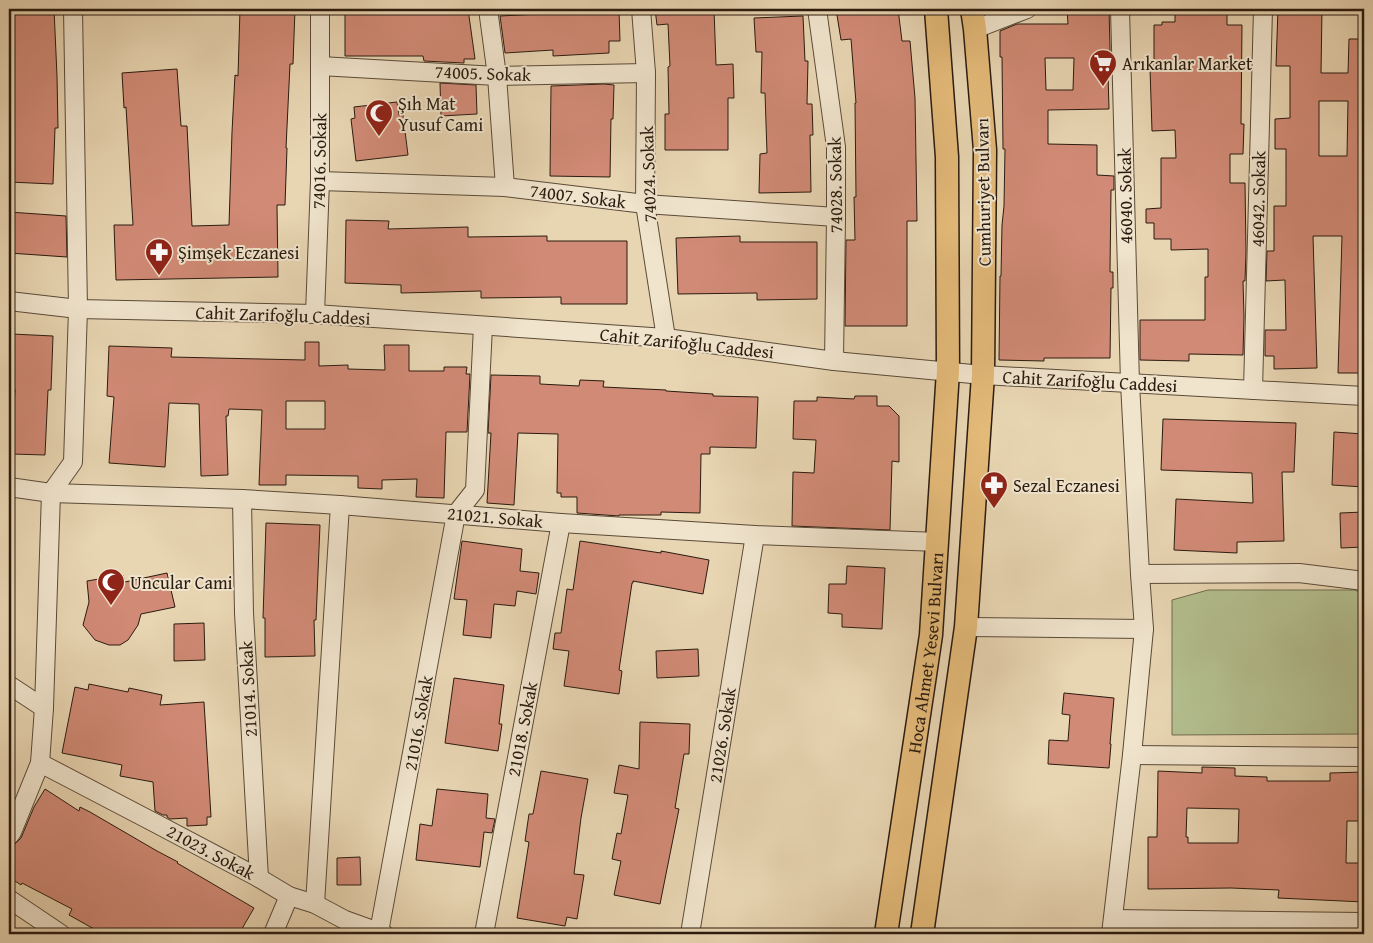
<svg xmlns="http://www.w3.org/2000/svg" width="1373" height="943" font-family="'Gentium Book Plus',serif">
<rect width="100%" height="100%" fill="#e8d5b2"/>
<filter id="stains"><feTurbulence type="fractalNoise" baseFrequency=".004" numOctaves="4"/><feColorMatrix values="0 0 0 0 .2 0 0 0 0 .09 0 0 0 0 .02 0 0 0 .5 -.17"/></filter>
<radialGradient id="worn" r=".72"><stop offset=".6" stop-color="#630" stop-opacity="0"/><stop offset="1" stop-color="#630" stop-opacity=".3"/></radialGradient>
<!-- green -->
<path fill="#b3be8e" stroke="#6e6c4e" d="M1208,590h146l10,3v141l-192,1v-135z"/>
<!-- building -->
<g fill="#d18a76" stroke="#2a1b0f" fill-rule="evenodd">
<path d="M9,9h45l3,67 1,52h-3l-2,56 -44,-2z"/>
<path d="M240,9h55l-2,55h-3l-4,84h1l-2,57h-8l1,72 -162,3 -2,-55h19l-7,-118 -2,1 -2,-35 55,-4 4,57h6l5,100 37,-1 3,-93 3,-57 3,1z"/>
<path d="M345,9h123l7,50h-11v4l-40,-2 -1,-5h-78z"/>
<path d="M655,9h59l2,56 17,-1 1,34h-6v52h-63v-36h4l-1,-47 2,-1 -2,-42 -11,1z"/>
<path d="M836,9h62l4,32h8l5,57 2,123h-10v105h-62l1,-86h9l-1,-43h2l-1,-94h1l-5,-64 -10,1z"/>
<path d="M1067,9h42l1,39v26h-2l1,35 -61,1v34l49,1v30l17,1v14h-3l-1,82h3v16h-2l-1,70h-66v3l-45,-1 1,-84h1l1,-51 2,-19 1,-57h-2l-1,-92h-2v-26l17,-7h51zM1045,58h29l-1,32h-27z"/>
<path d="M1175,9h52v16h15l-1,99h3l-1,30h-13v29h15l1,69 -1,29h-2l1,36 -1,38 -54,-1v7l-49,-1v-40h65v-43h3v-28l-37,1v-11h-17v-16h-8v-14l15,-1v-50h15l-1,-28 -23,1 -2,-63h4v-43h8v-3h13z"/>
<path d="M1278,9h44l-1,64h27l1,-34h15v334h-26l4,-137h-29l4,132 -43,1v-13h-9v-26h21l-1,-50 -19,1 1,-30h7v-45h12v-57h-11v-30l15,-1v-52h-14zM1319,101h29l-1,55h-28z"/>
<path d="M619,10l1,31h-11v12l-56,3v-6l-48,3 -5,-37z"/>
<path d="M803,16l2,45h3l-1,43h5l1,31h-3l1,57 -52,1 1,-39 7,-1 -2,-60h-4l1,-41h-6l-2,-34z"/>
<path d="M440,83l36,2 1,29 -36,2z"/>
<path d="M604,84l10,1 -1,34h-2l-1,58 -60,-1 1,-90z"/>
<path d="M397,102l2,13h4l5,40 -52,6 -5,-42 4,-1 -1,-11z"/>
<path d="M9,212l57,4 1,41 -58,-4z"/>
<path d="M346,220l43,1 -1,8 80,-2v10l79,-1v5h80v63h-66v-7l-80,1v-7l-80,2v-8l-56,-2z"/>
<path d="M740,236v6h77v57l-60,1v-7l-79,1 -2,-56z"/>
<path d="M12,334l41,2 -2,54h-3l-3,65 -33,-1 3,-65h-5z"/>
<path d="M305,342h14v24l29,-1v4l37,1 -1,-25h25v26h35v-4h23l-1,7h4l-3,58h-21l-2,66 -28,-1 1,-18 -35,1v9l-24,-1v-12l-72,-1v10h-27l3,-75 -33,-1 -1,7h-2l2,59 -27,1 -2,-72 -30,-1 -4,64 -56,-4 5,-66 -7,-1 2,-50 63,2 -1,9 134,3zM286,401h39v28h-39z"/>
<path d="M491,375l49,1v8l39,2 1,-6 24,1 -1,6 63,3v1l47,3v2l45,1 -2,51 -46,-1v7h-9l-1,59 -39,-1v3h-42v1l-42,-3v-16h-16v-4h-4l1,-59 -40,-1 -4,72 -27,-2 4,-70h-3z"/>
<path d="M855,396h22v10h12l10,10v46l-7,-1 -2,69 -98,-4 1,-54 21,1 2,-33 -23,-1 1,-38h23v-4l37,2z"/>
<path d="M1163,419l133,4 -2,49h-12l2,69 -47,1v11l-63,-3 2,-51 77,4 -1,-30 -91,-3z"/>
<path d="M1334,432l30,2v53l-32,-2z"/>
<path d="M1364,512v35l-23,1 -1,-35z"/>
<path d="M266,523l54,2 -4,95h-2l1,36 -50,1v-39h-2z"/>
<path d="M462,541l60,8 -2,22 19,2 -3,21 -19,-3 -2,15 -21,-2 -3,34 -28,-3 4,-35 -13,-1z"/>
<path d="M580,541l81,12v-2l48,9 -6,34 -70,-13v2h-1l-13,87 3,1 -3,23 -55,-8 5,-35 -16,-2 2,-16h6l6,-44 6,1z"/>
<path d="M847,566l38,2 -3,61 -40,-2v-13l-14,-1 1,-29h17z"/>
<path d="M167,573l8,34 -34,7 -3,11 -10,15 -8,5h-11l-14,-5 -12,-15 6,-23 -2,-21 36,-6 2,7z"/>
<path d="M204,623l1,37 -31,1v-37z"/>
<path d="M698,649l1,27 -42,2 -1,-27z"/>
<path d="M454,678l50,7 -5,39h3l-4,27 -53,-8z"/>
<path d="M89,684l39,8 1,-4 33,7 -2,10 44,-3 7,115h-4v8l-20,1v-8l-17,1 -3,-2v-2h-4l-8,-4 -2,-29 -33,-6 2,-11 -60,-12 13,-66 13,3z"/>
<path d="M1064,693l50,5 -4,46h1l-2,24 -61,-4 1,-24 19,1 2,-26 -8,-1z"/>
<path d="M640,722l50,2 -1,30h-5l-9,54 4,1 -19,95 -46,-9 7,-34 -9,-2 5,-26 4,1 7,-39 -14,-2 5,-28 20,4z"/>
<path d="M1202,767l33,1v8l32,1v4h63v-8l34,-1v49h-17l-1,42h18v39l-86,-4 1,-8 -48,-2 -83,1v-52h9l1,-66 44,2zM1187,808l52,1 -1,34h-50v-6h-2z"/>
<path d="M541,771l47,8 -7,39 -7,56 10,1 -7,44 -10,-2 -2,9 -48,-8 12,-76 -4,-1 4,-27h4z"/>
<path d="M45,789l34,22 1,-4 10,5 67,39 21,11 -1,1 77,45 -15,26h-136l-34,-19 3,-6 -50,-26 -1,2 -12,-8v-27l12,-12 13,-31z"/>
<path d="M437,789l51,5 -2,24 9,1 -3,14 -8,-1 -4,35 -64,-7 4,-36 12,2z"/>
<path d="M360,857l1,28h-24v-27z"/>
</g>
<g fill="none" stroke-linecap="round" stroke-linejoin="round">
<!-- minor casing -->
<g stroke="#5a4a38" stroke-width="20">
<g id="minor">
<path d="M488,9l9,67 8,111"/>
<path d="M641,9l5,64 -1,131 21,134"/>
<path d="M817,9l19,138v70l-2,144"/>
<path d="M975,29l52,-20"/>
<path d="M320,66l177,10 149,-3"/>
<path d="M320,181l185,6 140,17 191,13"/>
<path d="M9,301l69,8 237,5 351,24 168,23 149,14 381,21"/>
<path d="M315,314l5,-133v-172"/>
<path d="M1253,390l10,-381"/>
<path d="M9,487l42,6 191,6 98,6 221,18 194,12 183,7"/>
<path d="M242,499l2,114 15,265"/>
<path d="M1140,574l159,-1 65,8"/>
<path d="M966,627l178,2"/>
<path d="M9,685l35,23"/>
<path d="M1132,755l232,2"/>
<path d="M40,763l115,60 104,55 30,18 26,8 30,16 39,14"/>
<path d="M9,836l3,-4 28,-69 4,-55 7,-215 22,-31 5,-153 -5,-300"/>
<path d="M9,899l52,35"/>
<path d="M315,904l25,-399"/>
<path d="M1113,919l251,3"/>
<path d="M379,932l77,-418 19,-24 8,-164"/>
<path d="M273,934l16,-38"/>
<path d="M484,934l77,-411"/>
<path d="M690,934l65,-399"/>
<path d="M1111,934l21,-179 12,-126 -4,-55 -10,-191 -10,-374"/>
</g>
</g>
<!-- major casing -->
<g stroke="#2a1b0f" stroke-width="25">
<g id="major">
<path id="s1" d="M886,934l45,-299 17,-264 -1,-214 -11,-148"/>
<path d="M922,934l44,-307 17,-252 2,-225 -10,-121 -3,-20"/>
</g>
</g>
<!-- minor -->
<use href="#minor" stroke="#f0e4cd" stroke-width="18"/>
<!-- major -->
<use href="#major" stroke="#e4ba79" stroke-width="22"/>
</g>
<!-- icons -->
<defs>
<g id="supermarket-pin" transform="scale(1.4375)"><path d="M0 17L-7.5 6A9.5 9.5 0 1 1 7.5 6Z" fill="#8f2418" stroke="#f0e4cd"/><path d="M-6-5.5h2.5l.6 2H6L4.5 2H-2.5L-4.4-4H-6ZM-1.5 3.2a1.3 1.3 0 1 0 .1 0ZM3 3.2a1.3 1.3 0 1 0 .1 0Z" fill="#fff"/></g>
<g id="mosque-pin" transform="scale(1.4375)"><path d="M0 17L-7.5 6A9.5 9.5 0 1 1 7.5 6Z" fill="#8f2418" stroke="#f0e4cd"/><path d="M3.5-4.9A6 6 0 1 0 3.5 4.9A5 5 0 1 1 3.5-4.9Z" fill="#fff"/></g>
<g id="pharmacy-pin" transform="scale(1.4375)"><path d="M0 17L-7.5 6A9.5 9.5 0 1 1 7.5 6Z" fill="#8f2418" stroke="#f0e4cd"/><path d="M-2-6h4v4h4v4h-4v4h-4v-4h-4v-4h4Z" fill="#fff"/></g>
</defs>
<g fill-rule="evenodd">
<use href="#supermarket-pin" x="1103" y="63"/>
<use href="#mosque-pin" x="379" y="113"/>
<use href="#pharmacy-pin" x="159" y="252"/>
<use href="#pharmacy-pin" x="994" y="485"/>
<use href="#mosque-pin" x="111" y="582"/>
</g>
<g text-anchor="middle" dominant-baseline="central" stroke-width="4" stroke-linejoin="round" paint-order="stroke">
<!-- poi labels -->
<g font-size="18" fill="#2a1b0f" stroke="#f0e4cd" text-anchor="start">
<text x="1122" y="63">Arıkanlar Market</text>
<text x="398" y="103">Şıh Mat<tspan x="398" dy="21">Yusuf Cami</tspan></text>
<text x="178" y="252">Şimşek Eczanesi</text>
<text x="1013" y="485">Sezal Eczanesi</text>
<text x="130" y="582">Uncular Cami</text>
</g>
<!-- street labels -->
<g font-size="18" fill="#2a1b0f" stroke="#f0e4cd">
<text transform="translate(483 73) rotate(2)">74005. Sokak</text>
<text transform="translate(319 161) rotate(-89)">74016. Sokak</text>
<text transform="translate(648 174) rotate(-92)">74024. Sokak</text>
<text transform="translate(835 185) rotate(-91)">74028. Sokak</text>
<text transform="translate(983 192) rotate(-91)">Cumhuriyet Bulvarı</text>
<text transform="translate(578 196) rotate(7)">74007. Sokak</text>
<text transform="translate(1125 196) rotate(-91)">46040. Sokak</text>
<text transform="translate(1258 199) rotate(-89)">46042. Sokak</text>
<text transform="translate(283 315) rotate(2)">Cahit Zarifoğlu Caddesi</text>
<text transform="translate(687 343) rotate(6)">Cahit Zarifoğlu Caddesi</text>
<text transform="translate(1090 381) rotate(3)">Cahit Zarifoğlu Caddesi</text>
<text transform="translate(495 517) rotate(5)">21021. Sokak</text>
<text stroke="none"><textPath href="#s1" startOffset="284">Hoca Ahmet Yesevi Bulvarı</textPath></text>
<text transform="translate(248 689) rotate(-93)">21014. Sokak</text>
<text transform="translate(418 723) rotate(-80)">21016. Sokak</text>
<text transform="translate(522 729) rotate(-79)">21018. Sokak</text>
<text transform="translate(722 735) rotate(-81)">21026. Sokak</text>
<text transform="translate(211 852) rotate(28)">21023. Sokak</text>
</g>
</g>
<!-- margin -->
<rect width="1373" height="943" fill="none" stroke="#e8d5b2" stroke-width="30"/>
<rect x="10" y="10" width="1353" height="923" fill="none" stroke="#2a1b0f" stroke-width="2.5"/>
<rect x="15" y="15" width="1343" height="913" fill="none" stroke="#2a1b0f"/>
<rect width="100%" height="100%" filter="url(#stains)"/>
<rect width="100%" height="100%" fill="url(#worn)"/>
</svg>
